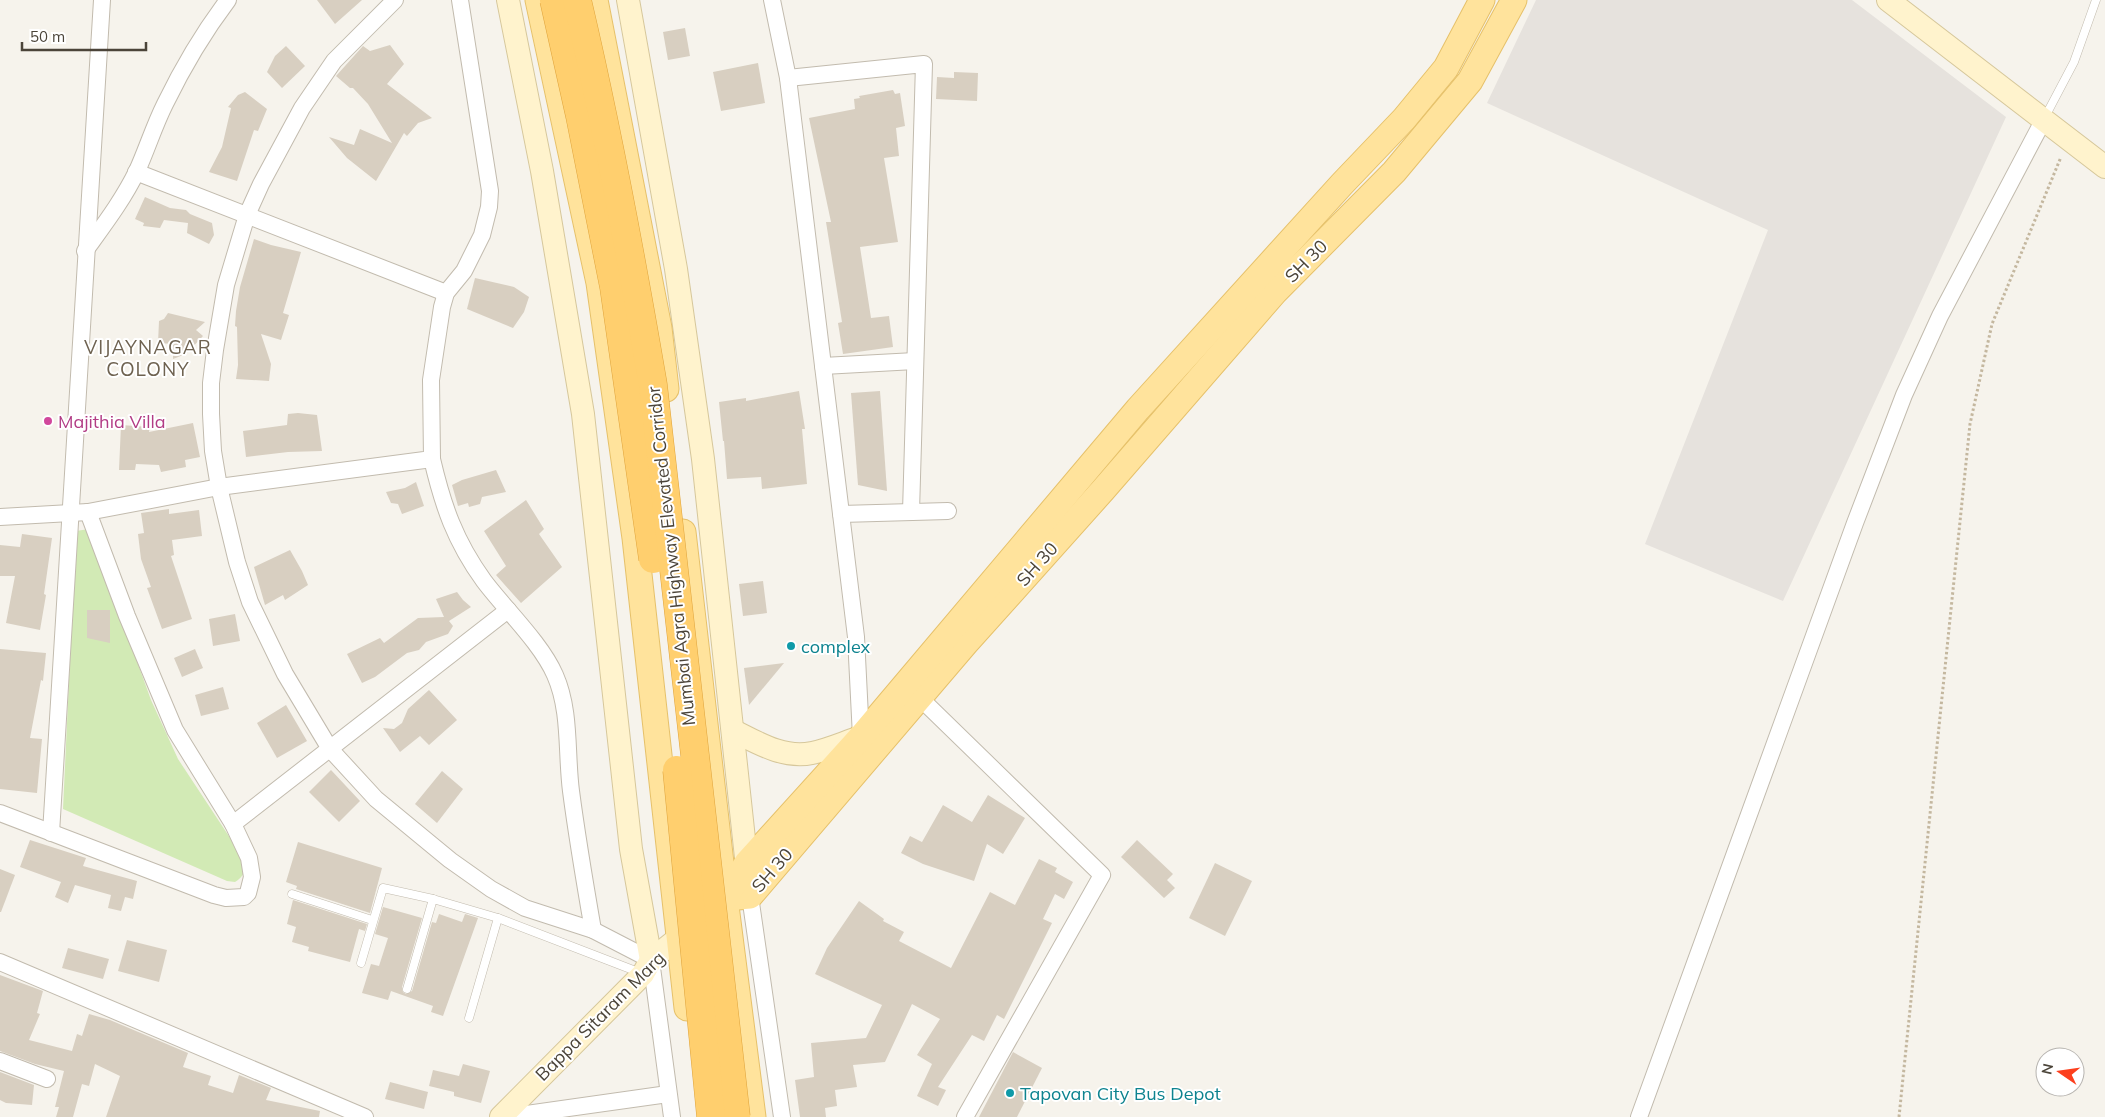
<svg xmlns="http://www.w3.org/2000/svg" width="2105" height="1117" font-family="Mulish,sans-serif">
<rect width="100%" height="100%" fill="#f6f3ec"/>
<!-- industrial -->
<path fill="#e6e2dd" d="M1536,0h316l154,117 -223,484 -138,-57 123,-314 -281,-127z"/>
<!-- green -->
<path fill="#d2eab5" d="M89,529l62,171 27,59 66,100c3,11 0,17 -9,23l-8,-1 -164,-72 13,-278z"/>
<!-- building -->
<g fill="#d8cfc1">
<path d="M317,0h45l-27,24z"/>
<path d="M685,28l5,28 -22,4 -5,-28z"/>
<path d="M390,45l14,19 -17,20 45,34 -14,5 -11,13 -3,-3 -28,48 -29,-23 -18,-21 25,8 6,-16 32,14 -24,-39 -15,-16h-3l-14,-12 27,-30 7,5z"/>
<path d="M286,46l19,20 -23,22 -15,-16 8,-16z"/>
<path d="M758,63l7,40 -44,8 -8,-39z"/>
<path d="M954,72l24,1 -1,28 -41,-2 1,-22 17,1z"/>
<path d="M893,90l2,4 5,-1 5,33 -9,2 3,28 -15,2 14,84 -38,5 11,71 18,-2 4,31 -50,7 -5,-31 4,-1 -16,-100h5l-22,-104 46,-9 -1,-10 6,-1 -1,-2z"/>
<path d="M245,92l22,17 -9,22 -4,-1 -17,51 -28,-9 13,-25 9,-39 -3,-1 10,-12z"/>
<path d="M145,197l25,11 16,2 4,4 22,9 2,12 -5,9 -22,-11 1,-10 -24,-3 -4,8 -17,-2 1,-3 -9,-4z"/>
<path d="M254,239l17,6 30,7 -18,61 6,2 -8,25 -20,-6 10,30 -2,17 -33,-2 2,-14 -1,-38 -2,-1 1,-15 4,-24z"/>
<path d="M475,278l39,9 15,10 -5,15 -11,16 -46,-19z"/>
<path d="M168,313l37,9 -9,8 7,6 -17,18 -13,5v-15l-15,-1 1,-22 5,-2z"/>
<path d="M799,391l6,38h-3l5,55 -45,5 -1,-12 -34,2 -3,-38h-1l-4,-39 27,-4v3z"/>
<path d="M880,391l7,100 -29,-6 -7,-92z"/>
<path d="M298,413l19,2 5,36 -34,1 -42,5 -3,-26 44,-6 1,-11z"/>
<path d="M193,423l7,34 -15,3 1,7 -25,5 -2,-7 -23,-1 -1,6h-16l2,-45 29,2 -1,5z"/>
<path d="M496,470l10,22 -24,5 -2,7 -11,3 -1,-4 -10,3 -6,-21 10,-5z"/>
<path d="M416,482l8,24 -22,8 -4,-10 -7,-1 -5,-11 19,-4z"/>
<path d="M526,500l18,29 -5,5 23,33 -41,36 -25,-28 10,-9 -22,-35z"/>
<path d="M169,509v5l30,-4 3,26 -30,4 2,15 -3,1 21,63 -30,10 -15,-41 4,-1 -10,-28 -3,-25 6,-1 -3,-20z"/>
<path d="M22,534l30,4 -8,56 2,1 -6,35 -34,-7 9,-47h-15v-31l20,2z"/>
<path d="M290,550l12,21 6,14 -23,15 -2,-5 -18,10 -11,-38z"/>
<path d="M763,581l4,32 -24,3 -4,-32z"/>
<path d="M457,592l6,8 8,7 -22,14 4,5 -5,8 -22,8 -7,8 -12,3 -32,24 -13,6 -15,-29 33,-16 4,5 34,-25 26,-1 -8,-18z"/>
<path d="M87,610h23v33l-23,-5z"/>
<path d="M235,614l5,27 -27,5 -4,-27z"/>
<path d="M0,649l46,4 -3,28 -2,-1 -11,58 12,1 -5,54 -37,-4z"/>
<path d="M195,649l8,19 -21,9 -8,-19z"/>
<path d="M784,663l-35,42 -5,-37z"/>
<path d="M223,687l6,22 -28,7 -6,-21z"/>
<path d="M429,690l28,30 -28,25 -9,-9 -20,16 -17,-24 11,1 8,-6 6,-14z"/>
<path d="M286,705l21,36 -30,17 -20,-35z"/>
<path d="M331,770l29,31 -21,21 -30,-30z"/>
<path d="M442,771l21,18 -26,34 -22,-19z"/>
<path d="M988,795l37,23 -22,36 -16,-10 -13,37 -51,-17 -22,-11 9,-17 12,6 21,-37 29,17z"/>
<path d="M30,840l56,18 -3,8 54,15 -4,18 -8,-2 -4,14 -13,-3 3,-13 -36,-10 -7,18 -13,-6 6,-15 -41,-15z"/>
<path d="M1137,840l36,34 -6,6 8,8 -11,10 -43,-41z"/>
<path d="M298,842l84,26 -12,45 -74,-24 1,-3 -11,-4z"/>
<path d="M1039,859l18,9 -2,4 18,10 -9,17 -9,-5 -12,25 9,4 -48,96 -7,-4 -13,26 -12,-6 -34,52 8,3 -8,16 -21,-10 15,-32 -15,-9 23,-36 -28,-15 -27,58 -32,3 4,22 -22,3 2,16 -12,2 1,9h-26l-5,-37 19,-3 -3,-34 55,-5 16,-33 -67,-31 12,-26 32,-47 25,18 -1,2 21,11 -5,9 52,27 39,-76 25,13z"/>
<path d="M1215,863l37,18 -27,55 -36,-18z"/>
<path d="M0,869l15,6 -14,37h-1z"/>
<path d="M293,900l74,24 -2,7 -6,-2 -9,33 -42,-11 1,-4 -17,-5 4,-15 -9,-3z"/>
<path d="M383,907l39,11 -20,69 1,5 3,2 6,-3 20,-69 4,1 3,-9 23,8 3,-8 13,4 -35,98 -12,-4 2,-6 -42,-15 -3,9 -26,-7 9,-29 8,2 9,-28 -13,-4z"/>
<path d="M127,940l40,10 -8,32 -41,-11z"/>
<path d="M68,948l41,11 -6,20 -41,-11z"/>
<path d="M0,975l43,16 -6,22 3,1 -11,26 43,11 5,-17 5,2 7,-22 21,6 78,33 -5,14 28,9 -3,9 25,8 6,-18 32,13 -5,12 54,11 -1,6h-213l14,-41 -25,-12 -6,22 -7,-2 -9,33h-17l3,-10h-4l9,-36 -29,-7 -35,-13z"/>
<path d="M1013,1052l29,16 -25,49h-38z"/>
<path d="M463,1064l27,7 -9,32 -27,-7v-4l-25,-6 4,-16 26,6z"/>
<path d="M0,1072l34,13 -2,20 -26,-2 -6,-3z"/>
<path d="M390,1082l38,10 -4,17 -39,-10z"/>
</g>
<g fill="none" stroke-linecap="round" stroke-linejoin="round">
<!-- lane casing -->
<g stroke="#c2bbae" stroke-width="9">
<g id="lane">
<path d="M2045,117l29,-55 22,-62"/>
<path d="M292,894l80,26"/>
<path d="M361,963l22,-75 50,11"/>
<path d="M407,989l26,-90 65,19 143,55"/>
<path d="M469,1018l29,-100"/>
</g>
</g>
<!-- street casing -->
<g stroke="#c2bbae" stroke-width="18">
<g id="street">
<path d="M395,0l-61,61 -32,47 -41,76 -14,31 -21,70 -11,65 -4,33v31l2,37 6,36 18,75 13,40 35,72 45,75 46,50 74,61 41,29 34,19 68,22 58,30 21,157"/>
<path d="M772,0l16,78 68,559 5,100"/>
<path d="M788,78l136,-14 -13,448"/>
<path d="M136,172l310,121"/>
<path d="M85,251c18,-25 38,-51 52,-80 10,-22 17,-45 28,-67 18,-37 38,-71 63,-104"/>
<path d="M823,366l92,-5"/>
<path d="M432,459c11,47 23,82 52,122 21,28 57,62 71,94 16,36 11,78 16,116 6,46 14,93 22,139"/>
<path d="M841,514l107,-3"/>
<path d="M0,517l88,-5 131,-25 213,-28 -1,-79 11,-73 4,-14 18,-22 18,-36 7,-28 1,-16 -30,-191"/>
<path d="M919,697l183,178 -137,242"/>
<path d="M0,813l214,82 12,3 18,-1 4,-4 4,-16 -3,-19 -16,-34 -58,-94 -48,-114 -39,-104"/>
<path d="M233,824l275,-214"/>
<path d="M51,833l51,-833"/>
<path d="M750,896l32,221"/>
<path d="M0,962l365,155"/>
<path d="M0,1061l47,18"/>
<path d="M505,1117l163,-23"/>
<path d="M1639,1117l216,-594 49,-128 36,-79 104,-197"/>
</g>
</g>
<!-- secondary casing -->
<g stroke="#d6c79b" stroke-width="24">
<g id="secondary">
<path d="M508,0l34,171 41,243 48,435 20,111"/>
<path d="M628,0l48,269 27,190 45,417"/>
<path d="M1888,0l217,167"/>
<path d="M734,731c24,12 50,28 78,22 16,-3 33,-11 49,-16l4,1"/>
<path d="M501,1117l142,-143 8,-14 40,-32"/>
</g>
</g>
<!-- primary casing -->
<g stroke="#e6c16a" stroke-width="27">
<g id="primary">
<path d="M538,0l61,283 36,255 52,470"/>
<path d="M595,0l64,328 7,61"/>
<path d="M683,532l42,366 28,219"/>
<path d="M725,898l25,-2 216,-253 137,-153 172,-198 119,-120 76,-91 44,-81"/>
<path d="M725,898l22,-35 114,-126 277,-328 204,-225 62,-65 42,-51 36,-68"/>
</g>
</g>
<!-- path -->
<path stroke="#c4b79f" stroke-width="3" stroke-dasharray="2.5 2.5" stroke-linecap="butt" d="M1899,1117l71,-693 22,-100 69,-167"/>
<!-- lane -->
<use href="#lane" stroke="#fff" stroke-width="8"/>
<!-- street -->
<use href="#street" stroke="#fff" stroke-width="16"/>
<!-- secondary -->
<use href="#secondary" stroke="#fff3cd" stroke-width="22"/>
<!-- primary -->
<use href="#primary" stroke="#ffe39c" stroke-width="25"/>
<!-- highway-bridge casing -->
<g stroke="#e0a43c" stroke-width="29" stroke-linecap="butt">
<g id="highway-bridge">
<path d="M554,0l26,116 34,171 39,272"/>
<path d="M577,0c30,127 54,256 76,385l83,732"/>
<path d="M677,770l34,347"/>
</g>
</g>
<!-- highway-bridge -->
<use href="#highway-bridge" stroke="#ffcf6e" stroke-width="28"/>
</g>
<!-- markers -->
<circle fill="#d1479c" stroke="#fff" stroke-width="2" cx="48" cy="421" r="5"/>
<g fill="#0f9aa8" stroke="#fff" stroke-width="2">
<circle cx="791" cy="646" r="5"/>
<circle cx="1010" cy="1093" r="5"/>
</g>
<g text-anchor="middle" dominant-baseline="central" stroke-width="4" stroke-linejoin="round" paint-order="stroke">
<!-- street labels -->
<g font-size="18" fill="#4b4439" stroke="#fff">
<text transform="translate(1306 261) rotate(-45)">SH 30</text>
<text transform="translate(671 556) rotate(-96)">Mumbai Agra Highway Elevated Corridor</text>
<text transform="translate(1037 564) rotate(-48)">SH 30</text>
<text transform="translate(772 870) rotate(-49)">SH 30</text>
<text transform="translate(600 1016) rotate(-45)">Bappa Sitaram Marg</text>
</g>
<!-- hotel labels -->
<g font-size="18" fill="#b23c85" stroke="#fff" text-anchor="start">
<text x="58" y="421">Majithia Villa</text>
</g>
<!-- culture labels -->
<g font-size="18" fill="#0d838f" stroke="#fff" text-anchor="start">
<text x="801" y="646">complex</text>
<text x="1020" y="1093">Tapovan City Bus Depot</text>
</g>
<!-- neighbourhood labels -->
<g font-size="19" letter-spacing="1" fill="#6e6250" stroke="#fff">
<text x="148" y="347">VIJAYNAGAR<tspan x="148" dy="22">COLONY</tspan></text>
</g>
</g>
<!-- north arrow -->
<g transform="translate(2060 1072) rotate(283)"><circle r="24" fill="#ffffff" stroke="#b7b4b0"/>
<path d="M0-4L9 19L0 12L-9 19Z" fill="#fc3f1d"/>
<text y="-8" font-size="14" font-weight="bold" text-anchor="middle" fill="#4b4439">N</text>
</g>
<!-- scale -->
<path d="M22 42v8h124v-8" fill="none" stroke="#4b4439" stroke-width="2.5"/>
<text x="30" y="42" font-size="15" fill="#4b4439" stroke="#ffffff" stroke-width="4" paint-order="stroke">50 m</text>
</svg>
